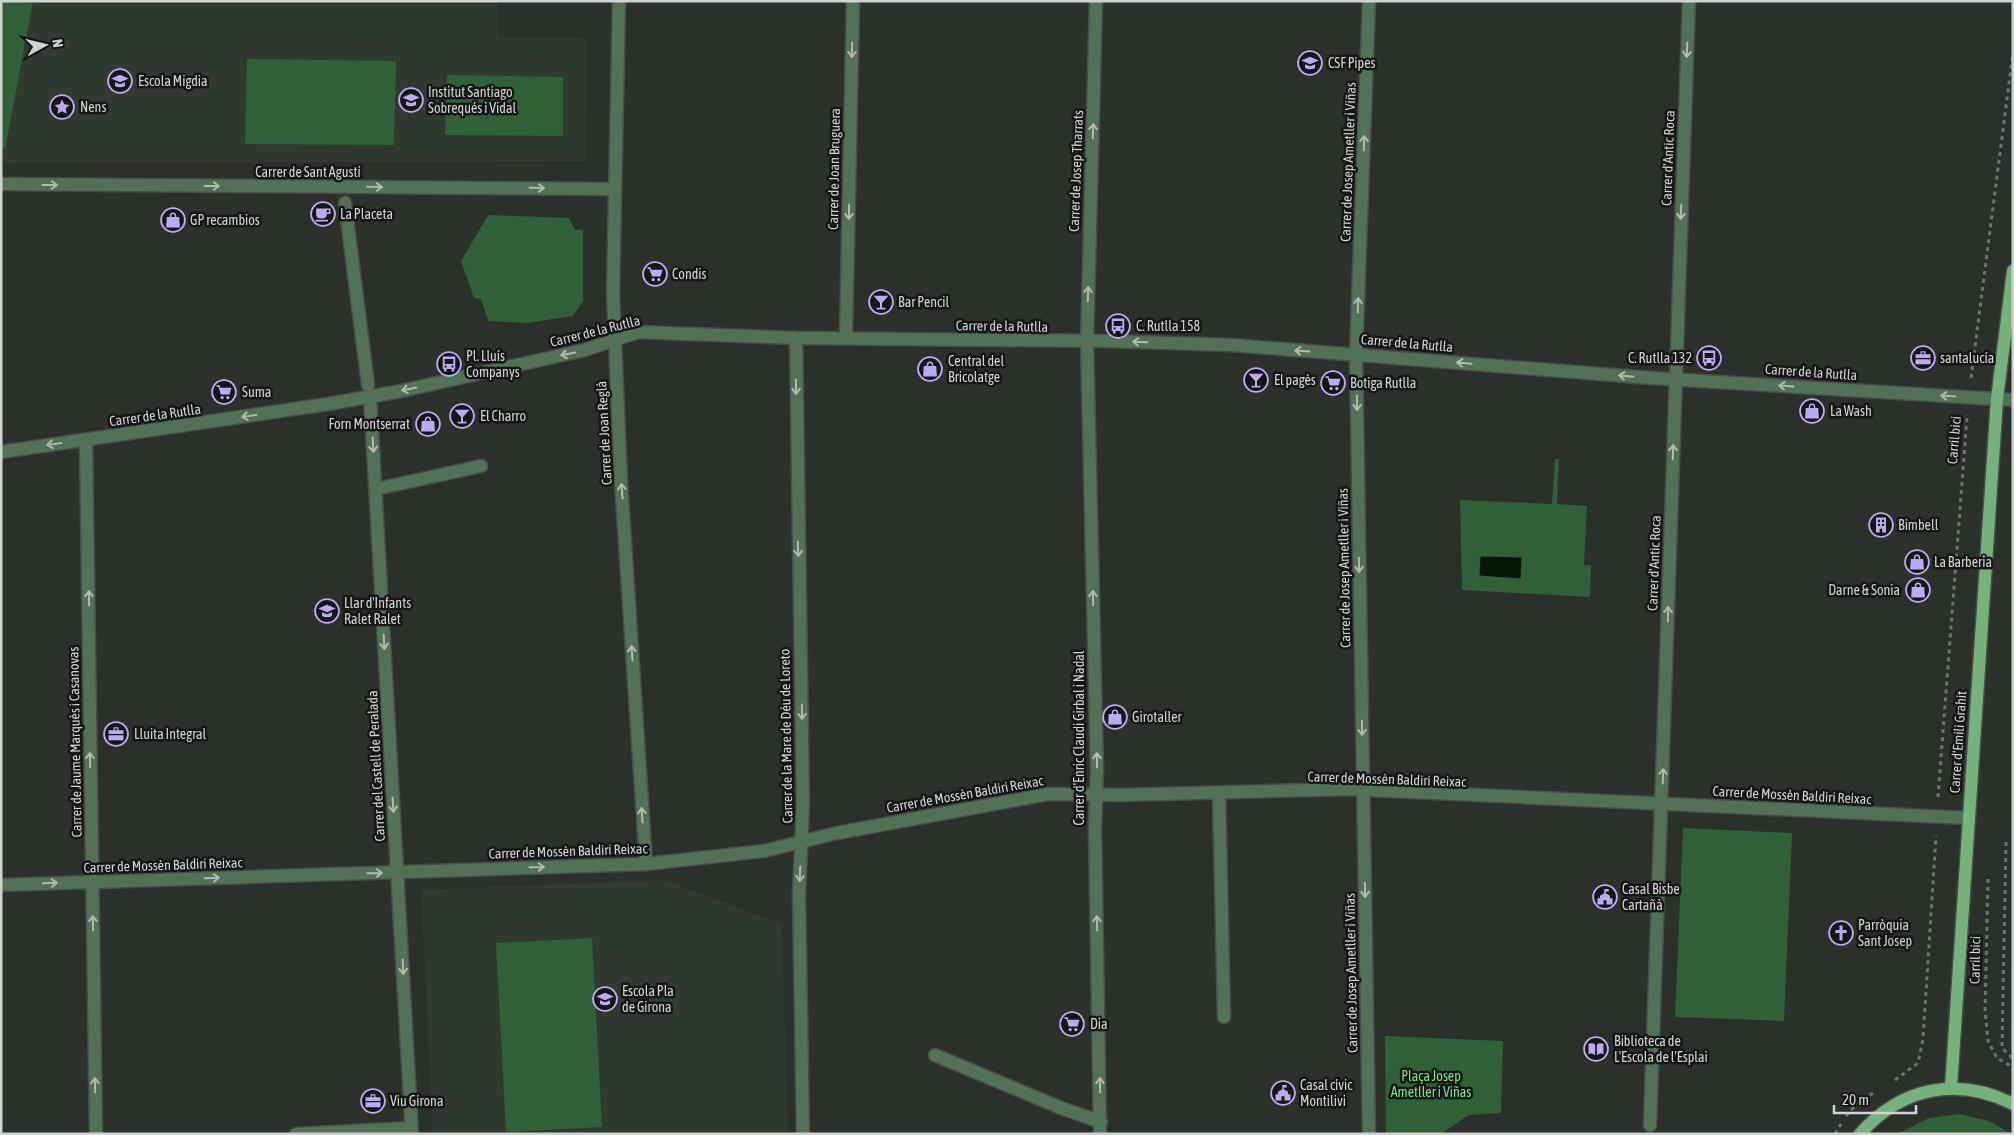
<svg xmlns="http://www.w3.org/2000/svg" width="2014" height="1135" font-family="'Asap Condensed',sans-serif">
<rect width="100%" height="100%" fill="#2b302b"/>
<!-- built -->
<g fill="#303a31">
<path d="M1,1h497v36l89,1 -1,123 -585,2z"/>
<path d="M2013,876v176l-3,-1z"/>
<path d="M665,880l117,44 6,210h-355l-12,-244z"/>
</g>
<!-- green -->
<g fill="#306037">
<path d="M1,1h32l-28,148 -4,-1z"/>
<path d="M247,59l149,2 -2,84 -149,-1z"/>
<path d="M447,75l116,2v59l-118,-1z"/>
<path d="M488,215l81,3 6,12h8v71l-10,15 -46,7 -39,-2 -7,-22 -7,-1 -13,-37z"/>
<path d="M1555,459h4l-2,45 30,2 -3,59h7l-1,32 -128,-7 -2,-90 92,4z"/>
<path d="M1683,828l109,5 -8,188 -109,-4z"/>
<path d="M592,938l10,189 -96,5 -10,-189z"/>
<path d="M1385,1036l118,5 -2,72 -32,2 -28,19h-55z"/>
<path d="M1959,1114l30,7 23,13h-115l32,-16z"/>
</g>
<!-- water -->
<path fill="#041a07" stroke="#415244" d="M1480,556l42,1 -1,22 -42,-3z"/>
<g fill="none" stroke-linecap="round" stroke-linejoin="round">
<!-- minor casing -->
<g stroke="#494d49" stroke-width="15">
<g id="minor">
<path d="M619,1l-6,292 8,188 25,383"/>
<path d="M1096,1l-9,341 10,428 -2,57 5,307"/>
<path d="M1,184l614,5"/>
<path d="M345,203l23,182"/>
<path d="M846,337l7,-336"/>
<path d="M796,338l7,466 -4,90 4,240"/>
<path d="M370,396l42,738"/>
<path d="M86,440l10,694"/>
<path d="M1,452l327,-48 73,-13 184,-41 53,-18 158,6 312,3 123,4 420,33 362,22"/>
<path d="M376,489l105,-23"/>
<path d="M1219,793l5,224"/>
<path d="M1,885l645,-21 118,-13 73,-18 211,-39 74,1 226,-6 620,29"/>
<path d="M935,1055l126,53 40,14"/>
<path d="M1650,1125l39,-1124"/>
<path d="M296,1134l115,-6"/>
<path d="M1369,1134l-13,-780 13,-353"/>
</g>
</g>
<!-- major casing -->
<g stroke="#494d49" stroke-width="15">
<g id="major">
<path d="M1951,1087l46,-688 16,-128"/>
<path d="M1860,1134c41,-47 98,-58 153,-30"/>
</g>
</g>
<!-- path -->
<g stroke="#6e726f" stroke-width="3" stroke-dasharray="4 4" stroke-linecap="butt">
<path d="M1971,378l42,-326"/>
<path d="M1938,797l29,-380"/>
<path d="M2006,842l-4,206 11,11"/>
<path d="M1988,879l-3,132 3,30 9,17 16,9"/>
<path d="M1895,1080l23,-17 5,-24 13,-203"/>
<path d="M1846,1116l14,-16 15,-8"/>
<path d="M1835,1134l6,-10"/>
</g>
<!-- minor -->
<use href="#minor" stroke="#537156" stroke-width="12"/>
<!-- major -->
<use href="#major" stroke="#75b27c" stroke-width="12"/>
</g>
<!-- one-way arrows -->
<defs><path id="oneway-shaft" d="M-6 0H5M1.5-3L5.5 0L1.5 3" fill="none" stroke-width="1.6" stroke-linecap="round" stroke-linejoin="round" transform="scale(1.25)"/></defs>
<g stroke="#b1bab2">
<use href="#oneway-shaft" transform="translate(852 50) rotate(92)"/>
<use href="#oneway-shaft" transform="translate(1687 50) rotate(92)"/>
<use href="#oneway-shaft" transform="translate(1093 131) rotate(-88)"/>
<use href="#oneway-shaft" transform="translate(1364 143) rotate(-88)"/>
<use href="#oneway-shaft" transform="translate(50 185)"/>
<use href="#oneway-shaft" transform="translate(212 186)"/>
<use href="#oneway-shaft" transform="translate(375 187) rotate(1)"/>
<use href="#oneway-shaft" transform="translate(537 188) rotate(1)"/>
<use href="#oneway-shaft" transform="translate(849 212) rotate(91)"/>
<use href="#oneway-shaft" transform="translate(1681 212) rotate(92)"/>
<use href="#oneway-shaft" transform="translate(1088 294) rotate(-88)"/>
<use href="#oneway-shaft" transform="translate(1358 305) rotate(-88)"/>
<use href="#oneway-shaft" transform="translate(1140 342) rotate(-178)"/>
<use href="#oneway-shaft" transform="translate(1302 351) rotate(-176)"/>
<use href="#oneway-shaft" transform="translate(568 354) rotate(168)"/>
<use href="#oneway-shaft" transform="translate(1464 363) rotate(-175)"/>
<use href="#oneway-shaft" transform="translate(1626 376) rotate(-175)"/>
<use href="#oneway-shaft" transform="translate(1786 386) rotate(-176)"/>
<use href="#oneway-shaft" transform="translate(796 387) rotate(89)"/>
<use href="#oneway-shaft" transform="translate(409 389) rotate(168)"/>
<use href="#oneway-shaft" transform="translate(1948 396) rotate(-176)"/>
<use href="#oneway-shaft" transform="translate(1357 403) rotate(89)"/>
<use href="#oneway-shaft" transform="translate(249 416) rotate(172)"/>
<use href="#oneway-shaft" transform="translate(54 444) rotate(172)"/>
<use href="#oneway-shaft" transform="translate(373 445) rotate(87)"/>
<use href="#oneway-shaft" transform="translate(1673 452) rotate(-88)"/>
<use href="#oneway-shaft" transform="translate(622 491) rotate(-94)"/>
<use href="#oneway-shaft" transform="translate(798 549) rotate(89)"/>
<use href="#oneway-shaft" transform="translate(1359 565) rotate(89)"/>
<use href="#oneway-shaft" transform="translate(89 598) rotate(-91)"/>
<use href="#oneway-shaft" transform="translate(1093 598) rotate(-91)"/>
<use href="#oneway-shaft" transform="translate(1668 614) rotate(-88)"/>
<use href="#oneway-shaft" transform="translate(384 642) rotate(87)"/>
<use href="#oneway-shaft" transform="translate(632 653) rotate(-94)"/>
<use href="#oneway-shaft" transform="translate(802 712) rotate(89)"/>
<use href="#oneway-shaft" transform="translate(1362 728) rotate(89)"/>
<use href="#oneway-shaft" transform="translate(90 760) rotate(-91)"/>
<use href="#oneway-shaft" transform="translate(1097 760) rotate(-91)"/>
<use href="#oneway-shaft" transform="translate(1663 776) rotate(-88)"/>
<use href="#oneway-shaft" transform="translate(393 805) rotate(87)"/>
<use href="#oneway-shaft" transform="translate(642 815) rotate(-94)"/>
<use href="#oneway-shaft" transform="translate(537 867) rotate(-1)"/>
<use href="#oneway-shaft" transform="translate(375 873) rotate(-1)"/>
<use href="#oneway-shaft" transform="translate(800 874) rotate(92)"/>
<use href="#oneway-shaft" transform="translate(212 878) rotate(-2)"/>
<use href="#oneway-shaft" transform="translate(50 883) rotate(-2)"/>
<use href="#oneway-shaft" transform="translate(1365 890) rotate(89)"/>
<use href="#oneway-shaft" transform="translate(93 923) rotate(-91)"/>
<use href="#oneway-shaft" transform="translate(1097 923) rotate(-91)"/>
<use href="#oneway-shaft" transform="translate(403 967) rotate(87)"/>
<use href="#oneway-shaft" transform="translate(95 1085) rotate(-91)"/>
<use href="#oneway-shaft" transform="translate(1100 1085) rotate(-91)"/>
</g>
<!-- icons -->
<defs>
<g id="school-ring" transform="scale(1.25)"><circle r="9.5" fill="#151715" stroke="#bfa9f4" stroke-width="1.5"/><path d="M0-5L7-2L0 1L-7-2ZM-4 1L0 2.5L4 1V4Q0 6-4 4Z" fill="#bfa9f4"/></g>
<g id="sight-ring" transform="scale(1.25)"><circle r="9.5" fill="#151715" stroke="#bfa9f4" stroke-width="1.5"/><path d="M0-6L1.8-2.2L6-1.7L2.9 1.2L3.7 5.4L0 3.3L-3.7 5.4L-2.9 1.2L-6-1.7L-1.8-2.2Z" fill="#bfa9f4"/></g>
<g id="cafe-ring" transform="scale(1.25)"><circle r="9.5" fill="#151715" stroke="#bfa9f4" stroke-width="1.5"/><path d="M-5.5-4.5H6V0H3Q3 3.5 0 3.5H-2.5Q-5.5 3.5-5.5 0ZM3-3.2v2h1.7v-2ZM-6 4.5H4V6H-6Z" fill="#bfa9f4"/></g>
<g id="shop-ring" transform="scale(1.25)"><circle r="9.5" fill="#151715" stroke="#bfa9f4" stroke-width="1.5"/><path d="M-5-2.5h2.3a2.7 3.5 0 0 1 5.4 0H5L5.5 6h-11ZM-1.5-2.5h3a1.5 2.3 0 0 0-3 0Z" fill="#bfa9f4"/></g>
<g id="supermarket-ring" transform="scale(1.25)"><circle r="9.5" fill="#151715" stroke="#bfa9f4" stroke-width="1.5"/><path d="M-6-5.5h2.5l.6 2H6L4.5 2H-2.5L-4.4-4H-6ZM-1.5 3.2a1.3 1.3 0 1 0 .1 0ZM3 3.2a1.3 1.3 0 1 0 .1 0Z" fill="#bfa9f4"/></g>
<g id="bar-ring" transform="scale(1.25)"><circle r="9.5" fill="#151715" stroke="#bfa9f4" stroke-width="1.5"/><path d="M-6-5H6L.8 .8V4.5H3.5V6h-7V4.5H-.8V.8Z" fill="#bfa9f4"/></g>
<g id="bus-ring" transform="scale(1.25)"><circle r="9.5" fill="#151715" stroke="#bfa9f4" stroke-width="1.5"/><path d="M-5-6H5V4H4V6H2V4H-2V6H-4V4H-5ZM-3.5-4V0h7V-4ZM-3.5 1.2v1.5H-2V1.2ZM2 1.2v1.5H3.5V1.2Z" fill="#bfa9f4"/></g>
<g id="office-ring" transform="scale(1.25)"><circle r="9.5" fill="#151715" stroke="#bfa9f4" stroke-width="1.5"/><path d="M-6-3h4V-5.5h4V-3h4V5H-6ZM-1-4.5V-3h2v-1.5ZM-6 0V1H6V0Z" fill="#bfa9f4"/></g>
<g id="building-ring" transform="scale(1.25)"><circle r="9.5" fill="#151715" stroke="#bfa9f4" stroke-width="1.5"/><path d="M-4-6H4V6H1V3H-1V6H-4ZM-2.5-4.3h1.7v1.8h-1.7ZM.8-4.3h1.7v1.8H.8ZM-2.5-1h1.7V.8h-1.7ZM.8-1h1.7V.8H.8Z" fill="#bfa9f4"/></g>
<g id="civic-ring" transform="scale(1.25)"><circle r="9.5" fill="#151715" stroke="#bfa9f4" stroke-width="1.5"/><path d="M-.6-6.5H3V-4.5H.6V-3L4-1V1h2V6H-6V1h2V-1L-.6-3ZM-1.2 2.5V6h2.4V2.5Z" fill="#bfa9f4"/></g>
<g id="church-ring" transform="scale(1.25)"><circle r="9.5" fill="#151715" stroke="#bfa9f4" stroke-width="1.5"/><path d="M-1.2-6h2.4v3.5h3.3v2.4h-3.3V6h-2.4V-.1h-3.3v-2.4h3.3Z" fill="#bfa9f4"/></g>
<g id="library-ring" transform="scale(1.25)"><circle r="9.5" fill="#151715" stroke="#bfa9f4" stroke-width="1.5"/><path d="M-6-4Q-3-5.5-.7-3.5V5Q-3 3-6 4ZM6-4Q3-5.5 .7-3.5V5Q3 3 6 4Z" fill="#bfa9f4"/></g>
</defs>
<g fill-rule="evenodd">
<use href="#school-ring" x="1310" y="63"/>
<use href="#school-ring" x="120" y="81"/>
<use href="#school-ring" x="411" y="100"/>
<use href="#sight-ring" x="62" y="107"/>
<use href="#cafe-ring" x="323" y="214"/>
<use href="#shop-ring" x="173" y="220"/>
<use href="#supermarket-ring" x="655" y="274"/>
<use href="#bar-ring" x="881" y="302"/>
<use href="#bus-ring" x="1118" y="326"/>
<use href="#bus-ring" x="1709" y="358"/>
<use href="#office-ring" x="1923" y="358"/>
<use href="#bus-ring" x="449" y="364"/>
<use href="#shop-ring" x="930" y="369"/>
<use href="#bar-ring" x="1256" y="380"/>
<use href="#supermarket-ring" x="1333" y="383"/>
<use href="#supermarket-ring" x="224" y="392"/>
<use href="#shop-ring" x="1812" y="411"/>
<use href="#bar-ring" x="462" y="416"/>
<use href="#shop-ring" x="428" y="424"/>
<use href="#building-ring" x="1881" y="525"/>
<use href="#shop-ring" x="1917" y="562"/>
<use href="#shop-ring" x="1918" y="590"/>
<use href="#school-ring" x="327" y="611"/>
<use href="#shop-ring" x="1115" y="717"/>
<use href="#office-ring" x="116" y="734"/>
<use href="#civic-ring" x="1605" y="897"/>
<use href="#church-ring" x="1841" y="933"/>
<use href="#school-ring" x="605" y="999"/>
<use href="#supermarket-ring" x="1072" y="1024"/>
<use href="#library-ring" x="1596" y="1049"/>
<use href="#civic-ring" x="1283" y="1093"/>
<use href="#office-ring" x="373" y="1101"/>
</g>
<g text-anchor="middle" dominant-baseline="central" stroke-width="5" stroke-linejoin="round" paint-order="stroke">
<!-- poi labels -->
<g font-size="14" fill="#d0d3d1" stroke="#151715" text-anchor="start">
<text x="1328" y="63">CSF Pipes</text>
<text x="138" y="81">Escola Migdia</text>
<text x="428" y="92">Institut Santiago<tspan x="428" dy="16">Sobrequés i Vidal</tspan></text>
<text x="80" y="107">Nens</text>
<text x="340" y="214">La Placeta</text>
<text x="190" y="220">GP recambios</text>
<text x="672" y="274">Condis</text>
<text x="898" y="302">Bar Pencil</text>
<text x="1136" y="326">C. Rutlla 158</text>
<text x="466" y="356">Pl. Lluís<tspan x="466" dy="16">Companys</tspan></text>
<text x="1692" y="358" text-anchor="end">C. Rutlla 132</text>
<text x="1940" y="358">santalucía</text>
<text x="948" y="361">Central del<tspan x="948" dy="16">Bricolatge</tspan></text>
<text x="1274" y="380">El pagès</text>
<text x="1350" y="383">Botiga Rutlla</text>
<text x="242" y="392">Suma</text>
<text x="1830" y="411">La Wash</text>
<text x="480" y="416">El Charro</text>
<text x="410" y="424" text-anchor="end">Forn Montserrat</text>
<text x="1898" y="525">Bimbell</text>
<text x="1934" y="562">La Barberia</text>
<text x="1900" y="590" text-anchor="end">Darne &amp; Sonia</text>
<text x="344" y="603">Llar d'Infants<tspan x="344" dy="16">Ralet Ralet</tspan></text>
<text x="1132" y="717">Girotaller</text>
<text x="134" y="734">Lluita Integral</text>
<text x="1622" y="889">Casal Bisbe<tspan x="1622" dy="16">Cartañà</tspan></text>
<text x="1858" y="925">Parròquia<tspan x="1858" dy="16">Sant Josep</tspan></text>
<text x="622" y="991">Escola Pla<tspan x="622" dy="16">de Girona</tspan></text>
<text x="1090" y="1024">Dia</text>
<text x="1614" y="1041">Biblioteca de<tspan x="1614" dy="16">L'Escola de l'Esplai</tspan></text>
<text x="1300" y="1085">Casal cívic<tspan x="1300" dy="16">Montilivi</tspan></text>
<text x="390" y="1101">Viu Girona</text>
</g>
<!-- street labels -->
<g font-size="14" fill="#d0d3d1" stroke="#151715">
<text transform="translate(1668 158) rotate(-88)">Carrer d'Antic Roca</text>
<text transform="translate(1348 162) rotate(-88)">Carrer de Josep Ametller i Viñas</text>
<text transform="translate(834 169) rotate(-89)">Carrer de Joan Bruguera</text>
<text transform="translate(1076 171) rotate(-88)">Carrer de Josep Tharrats</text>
<text x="308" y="172">Carrer de Sant Agustí</text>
<text transform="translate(1002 326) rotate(1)">Carrer de la Rutlla</text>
<text transform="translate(595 331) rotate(-14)">Carrer de la Rutlla</text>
<text transform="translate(1407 343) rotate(5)">Carrer de la Rutlla</text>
<text transform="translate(1811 372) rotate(4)">Carrer de la Rutlla</text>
<text transform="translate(155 415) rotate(-8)">Carrer de la Rutlla</text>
<text transform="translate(604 433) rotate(-93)">Carrer de Joan Reglà</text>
<text transform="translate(1954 440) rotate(-85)">Carril bici</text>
<text transform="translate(1654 563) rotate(-88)">Carrer d'Antic Roca</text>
<text transform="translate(1344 568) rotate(-91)">Carrer de Josep Ametller i Viñas</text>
<text transform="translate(786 736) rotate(-91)">Carrer de la Mare de Déu de Loreto</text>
<text transform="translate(1079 738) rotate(-90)">Carrer d'Enric Claudi Girbal i Nadal</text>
<text transform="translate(75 742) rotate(-91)">Carrer de Jaume Marquès i Casanovas</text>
<text transform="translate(1958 742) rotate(-86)">Carrer d'Emili Grahit</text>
<text transform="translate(376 766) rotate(-93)">Carrer del Castell de Peralada</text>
<text transform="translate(1387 779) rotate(2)">Carrer de Mossèn Baldiri Reixac</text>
<text transform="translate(965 794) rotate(-10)">Carrer de Mossèn Baldiri Reixac</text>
<text transform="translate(1792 795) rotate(3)">Carrer de Mossèn Baldiri Reixac</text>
<text transform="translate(568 851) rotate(-2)">Carrer de Mossèn Baldiri Reixac</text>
<text transform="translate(163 865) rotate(-2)">Carrer de Mossèn Baldiri Reixac</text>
<text transform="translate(1975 960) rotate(-89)">Carril bici</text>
<text transform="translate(1351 973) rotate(-91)">Carrer de Josep Ametller i Viñas</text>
</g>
<!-- park labels -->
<g font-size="14" fill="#7edf8b" stroke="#151715">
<text x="1431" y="1076">Plaça Josep<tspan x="1431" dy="16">Ametller i Viñas</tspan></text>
</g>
</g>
<!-- border -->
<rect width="2014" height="1135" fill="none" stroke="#d0d3d1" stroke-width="5"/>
<!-- north arrow -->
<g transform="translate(45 45) rotate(82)" stroke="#151715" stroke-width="4" paint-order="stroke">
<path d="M0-4L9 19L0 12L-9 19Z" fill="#d0d3d1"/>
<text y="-8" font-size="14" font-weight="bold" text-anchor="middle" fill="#d0d3d1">N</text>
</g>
<!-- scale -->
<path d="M1834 1105v8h82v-8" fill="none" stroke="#d0d3d1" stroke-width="2.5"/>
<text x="1842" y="1105" font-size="15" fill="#d0d3d1" stroke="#151715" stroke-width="4" paint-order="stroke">20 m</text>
</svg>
